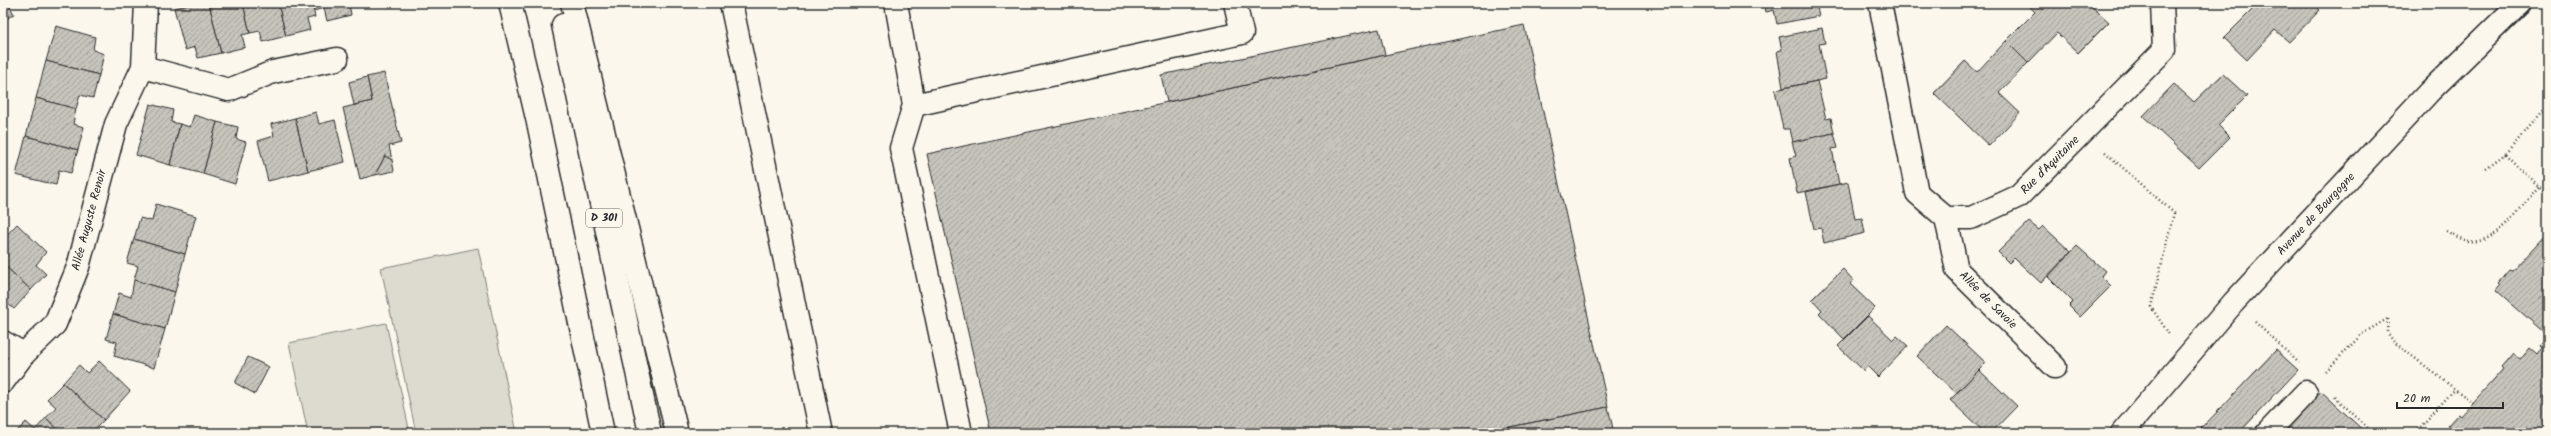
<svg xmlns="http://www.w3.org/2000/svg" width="2551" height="436" font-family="Kalam,sans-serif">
<defs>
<pattern id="building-hatch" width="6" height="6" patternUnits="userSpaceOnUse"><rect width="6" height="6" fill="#c7c4bc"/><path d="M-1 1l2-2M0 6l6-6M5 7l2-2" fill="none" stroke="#a29f99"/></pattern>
</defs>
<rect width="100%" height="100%" fill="#fbf7ec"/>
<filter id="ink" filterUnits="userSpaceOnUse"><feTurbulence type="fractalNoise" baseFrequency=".025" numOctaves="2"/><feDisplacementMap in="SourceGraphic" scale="8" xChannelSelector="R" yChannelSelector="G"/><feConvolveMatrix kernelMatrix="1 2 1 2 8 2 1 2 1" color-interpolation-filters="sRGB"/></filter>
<g filter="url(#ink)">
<!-- grass -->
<g fill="#dddad0" stroke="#84827e">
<path d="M478,248l39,185h-101l-35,-165z"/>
<path d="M386,323l24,110h-102l-19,-90z"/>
</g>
<!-- building -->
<g fill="url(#building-hatch)" stroke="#2b2b2b">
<path d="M3,3h5l6,11 -11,7z"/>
<path d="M199,3h10l12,50 -23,5 -3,-11 -10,3 -11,-42z"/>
<path d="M209,3h34l7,30 -8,2 3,12 -24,6z"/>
<path d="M243,3h35l8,33 -23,6 -3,-11 -10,2z"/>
<path d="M278,3h34l3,14 -8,2 3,11 -24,6z"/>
<path d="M312,3h37l2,12 -24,6 -3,-13 -10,3z"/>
<path d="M1764,3h52l3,13 -42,8 -3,-14 -8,2z"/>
<path d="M2026,3h62l21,19 -31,31 -21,-20 -29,30 -22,-22 29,-29z"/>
<path d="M2246,3h67l7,7 -31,32 -14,-12 -28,30 -23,-22 29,-29z"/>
<path d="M1524,25l84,382 -127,26h-490l-64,-279z"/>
<path d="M56,26l39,11 -2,13 11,4 -5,21 -53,-14z"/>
<path d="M1822,28l3,15 -6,1 7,35 -43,9 -6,-37 5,-1 -3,-13z"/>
<path d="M1379,29l6,26 -218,47 -6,-27z"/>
<path d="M2006,41l22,22 -29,30 21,20 -31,33 -55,-53 31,-32 12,11z"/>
<path d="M46,61l53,14 -6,23 -13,-3 -4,14 -40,-11z"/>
<path d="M384,73l17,70 -12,3 3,14 -7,-4 -10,19 -15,4 -17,-71 29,-7 -5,-24z"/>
<path d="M2223,74l24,22 -29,29 12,12 -31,31 -56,-52 31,-32 20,18z"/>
<path d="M367,77l5,24 -18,4 -5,-23z"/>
<path d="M1817,81l9,38 5,-1 3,15 -41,9 -3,-13h-7l-8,-39z"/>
<path d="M36,98l40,11 -3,15 11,3 -6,23 -52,-14z"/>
<path d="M150,104l23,6 -2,12 9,2 -10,41 -34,-10z"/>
<path d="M316,112l3,12 16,-4 10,42 -37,9 -13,-53z"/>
<path d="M194,115l23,7 -14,52 -33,-9 10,-41 10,3z"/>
<path d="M295,118l13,53 -40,10 -10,-40 16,-5 -3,-12z"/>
<path d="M217,122l21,5 -2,12 10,3 -11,42 -32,-10z"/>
<path d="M1834,133l4,15 -6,1 7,35 -42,9 -7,-35 6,-2 -4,-14z"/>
<path d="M26,136l52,14 -7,23 -12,-3 -3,15 -40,-10z"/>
<path d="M385,156l7,4 2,11 -19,4z"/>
<path d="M1848,182l7,37 7,-1 3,15 -41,10 -3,-15 -7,1 -8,-37z"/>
<path d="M156,204l40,12 -11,38 -51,-15 6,-21 12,3z"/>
<path d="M2029,222l10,8 4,-4 28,26 -30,31 -27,-25 -5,5 -11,-11z"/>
<path d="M17,224l29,28 -10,13 10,9 -15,16 -28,-26v-25z"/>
<path d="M2547,233l1,1v102l-52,-46 4,-5 -2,-2 11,-13 3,1z"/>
<path d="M134,239l51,15 -10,38 -41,-12 4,-14 -11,-3z"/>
<path d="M2077,246l28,25 -4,5 10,10 -31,31 -11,-11 4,-4 -25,-25z"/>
<path d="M3,264l28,26 -17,19 -11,-9z"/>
<path d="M1843,269l10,11 -3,4 25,24 -31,31 -25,-26 3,-3 -10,-11z"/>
<path d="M134,280l41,12 -10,37 -52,-15 6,-21 12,4z"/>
<path d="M113,314l52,15 -11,39 -40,-12 3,-14 -11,-3z"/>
<path d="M1868,316l25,24 4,-4 11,10 -30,31 -10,-10 -4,4 -26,-25z"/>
<path d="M1946,325l40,38 -30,30 -39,-37z"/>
<path d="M2548,337v96h-102l4,-5 -3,-2 11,-12 3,2 42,-47 -2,-2 12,-14 7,6 10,-12 8,7 4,-5 -2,-3z"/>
<path d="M2276,350l22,20 -59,63 -40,-2z"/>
<path d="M248,357l21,10 -14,27 -20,-11z"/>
<path d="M99,361l31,30 -26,29 -41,-37 16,-18 8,8z"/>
<path d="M1979,370l38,36 -26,27h-6l-35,-33z"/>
<path d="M63,383l41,37 -13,13h-29l-16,-15 10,-11 -9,-8z"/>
<path d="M2321,391l45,42h-84z"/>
<path d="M1608,407l6,26h-133z"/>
<path d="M46,418l16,15h-47l11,-11 9,8z"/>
</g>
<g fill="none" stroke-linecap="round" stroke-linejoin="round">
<!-- minor casing -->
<g stroke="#2b2b2b" stroke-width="25">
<g id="minor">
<path d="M731,3l90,430"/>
<path d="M896,3l18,102 -13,43 60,285"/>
<path d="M1880,3l37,190 29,25h25l48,-22 145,-146 -2,-47"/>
<path d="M143,67l86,23 44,-18 64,-13"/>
<path d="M914,105l328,-72 -7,-30"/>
<path d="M1946,218l11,52 98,97"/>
<path d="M3,342l21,12"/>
<path d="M3,382l21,-28 31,-30 23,-57 38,-143 27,-57 3,-64"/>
<path d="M2122,433l112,-131 196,-211 90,-88"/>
<path d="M2267,433l39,-41"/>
</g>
</g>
<!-- highway casing -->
<g stroke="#2b2b2b" stroke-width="25">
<g id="highway">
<path d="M510,3l29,124 64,306"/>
<path d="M572,3l105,430"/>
<path d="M563,25l87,408"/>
</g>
</g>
<!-- path -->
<g stroke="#2b2b2b" stroke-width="2.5" stroke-dasharray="1 3" stroke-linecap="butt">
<path d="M2105,152l69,61 -23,94 18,27"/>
<path d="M2505,154l43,41"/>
<path d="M2486,168l19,-14 43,-50"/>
<path d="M2446,231c10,5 20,12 32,10 25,-4 45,-37 61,-55"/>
<path d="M2388,319l-1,13 7,10 79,61"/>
<path d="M2255,322l44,41"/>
<path d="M2326,371l36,-37 25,-15"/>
<path d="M2335,397l38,36"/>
<path d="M2415,433l40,-44"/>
</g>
<!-- minor -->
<use href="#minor" stroke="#fbf7ec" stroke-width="22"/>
<!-- highway -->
<use href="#highway" stroke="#fbf7ec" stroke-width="22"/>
</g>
</g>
<g text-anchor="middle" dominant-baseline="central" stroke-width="3" stroke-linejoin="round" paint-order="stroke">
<!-- shield labels -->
<rect fill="#fbf7ec" stroke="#696865" stroke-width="1" x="586" y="209" width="36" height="18" rx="3"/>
<g font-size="11" font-weight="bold" fill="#2b2b2b">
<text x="604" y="218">D 301</text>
</g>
<!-- street labels -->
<g font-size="12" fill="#2b2b2b" stroke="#fbf7ec">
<text transform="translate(2050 165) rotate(-45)">Rue d'Aquitaine</text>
<text transform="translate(2316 214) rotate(-47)">Avenue de Bourgogne</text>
<text transform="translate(89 220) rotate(-75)">Allée Auguste Renoir</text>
<text transform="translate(1988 300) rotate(45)">Allée de Savoie</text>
</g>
</g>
<!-- margin -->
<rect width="2551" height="436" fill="none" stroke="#fbf7ec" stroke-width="16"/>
<rect x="8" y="8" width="2535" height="420" fill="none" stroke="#2b2b2b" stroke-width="1.5" filter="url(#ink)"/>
<!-- scale -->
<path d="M2397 402v6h106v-6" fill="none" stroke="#2b2b2b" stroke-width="2"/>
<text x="2403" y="402" font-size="12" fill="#2b2b2b" stroke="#fbf7ec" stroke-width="3" paint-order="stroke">20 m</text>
</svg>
